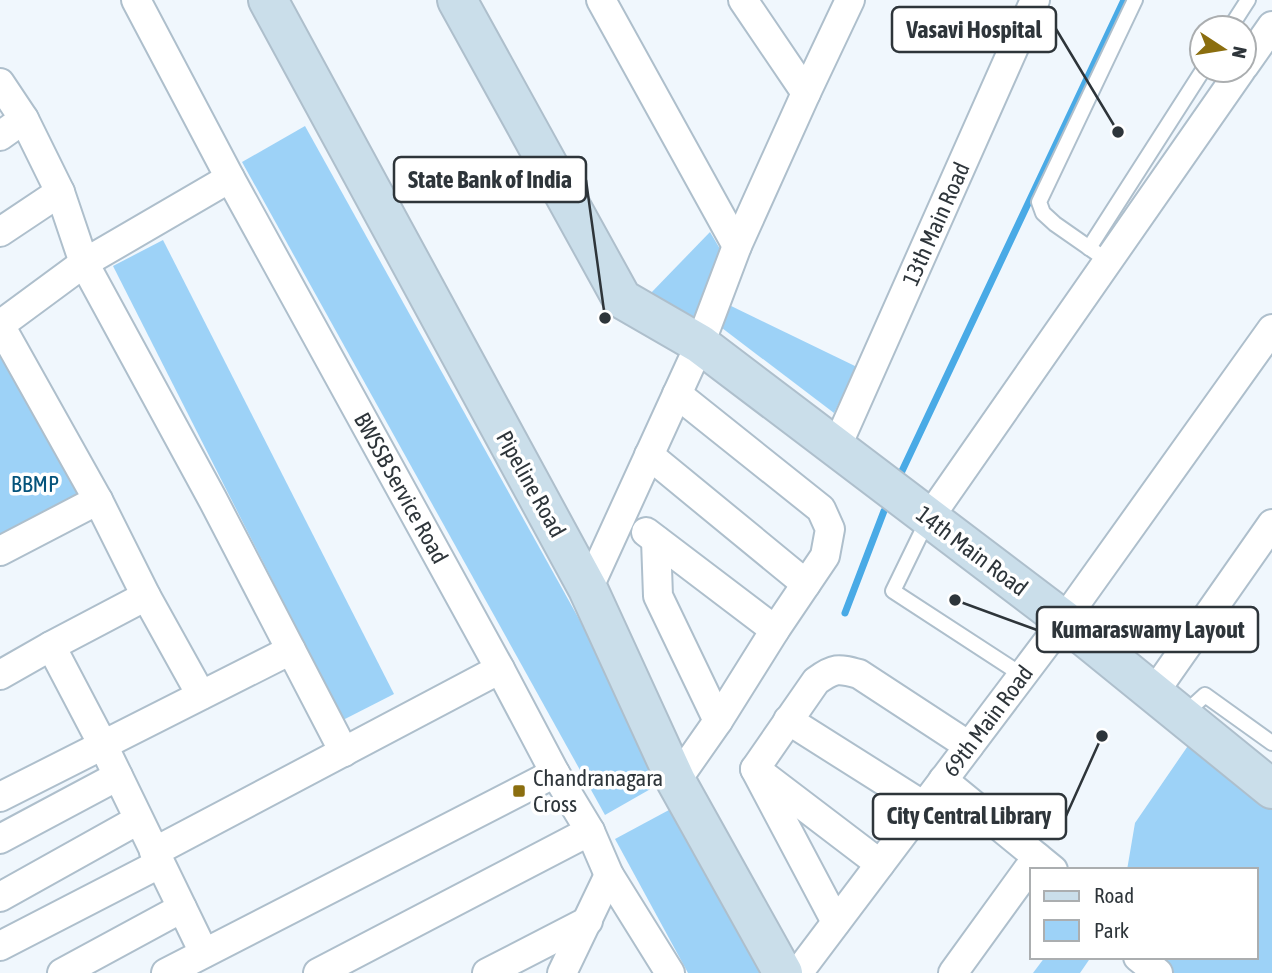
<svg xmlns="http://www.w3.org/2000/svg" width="1272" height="973" font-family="'Asap Condensed',sans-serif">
<rect width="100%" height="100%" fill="#f0f7fd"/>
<!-- green -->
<g fill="#9dd2f7">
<path d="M305,126l363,653 -63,36 -363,-653z"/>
<path d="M710,232l13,22 -32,68 -42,-27z"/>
<path d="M163,240l231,454 -51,26 -230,-454z"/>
<path d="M727,304l130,63 -23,46 -112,-85z"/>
<path d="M0,348l80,150 -80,42z"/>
<path d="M1194,737l78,62v174h-106l-21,-16h111v-87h-129l8,-47z"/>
<path d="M682,803l92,170h-86l-73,-134z"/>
<path d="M1045,957h46l-11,16h-47z"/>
</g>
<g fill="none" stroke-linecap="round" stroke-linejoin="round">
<!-- stream -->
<g stroke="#49aae6" stroke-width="7">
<path d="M902,471l222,-471"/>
<path d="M845,613l39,-102"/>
</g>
<!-- lane casing -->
<g stroke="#aebfcc" stroke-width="18">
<g id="lane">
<path d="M1230,28l18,-28"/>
<path d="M1089,248l114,-178"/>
<path d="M1108,261l-53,-37 -12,-11 -4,-11 96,-202"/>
<path d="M928,519l-35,72 129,84"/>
<path d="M1182,716l23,-21 67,48"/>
</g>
</g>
<!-- street casing -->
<g stroke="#aebfcc" stroke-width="32">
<g id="street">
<path d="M136,0l94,178 270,491 55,104 35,58 19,44 61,98"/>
<path d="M601,0l136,246"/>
<path d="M743,0l63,93"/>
<path d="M1244,66l28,-40"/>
<path d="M0,83l24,36 36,73 24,71 129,237 131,252"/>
<path d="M0,136l24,-17"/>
<path d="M0,232l60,-40"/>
<path d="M836,448l199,-448"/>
<path d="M649,455l157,129"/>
<path d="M929,518l312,-448"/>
<path d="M646,532l129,98"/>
<path d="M656,540l2,56 60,125"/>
<path d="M0,551l98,-51"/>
<path d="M588,589l112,-245 37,-98 69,-153 44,-93"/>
<path d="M146,596l55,99"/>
<path d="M0,675l51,-29"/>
<path d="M1153,694l119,-170"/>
<path d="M788,720l136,86"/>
<path d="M755,769l61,-88c18,-13 22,-13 43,-7l110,72"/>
<path d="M755,769l81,153"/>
<path d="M763,775l117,89"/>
<path d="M943,780l110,90"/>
<path d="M676,781l42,-60 57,-91 50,-74 5,-27 -9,-20 -144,-115"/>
<path d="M0,797l291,-147"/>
<path d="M0,839l118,-63"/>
<path d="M154,852l346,-183"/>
<path d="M0,897l138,-77"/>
<path d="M0,946l159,-82"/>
<path d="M204,953l-101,-208 -52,-99 95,-50 -48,-96 -98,-175 84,-62 146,-85"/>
<path d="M1138,957l20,16"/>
<path d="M62,973l120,-65"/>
<path d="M166,973l389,-200"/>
<path d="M318,973l272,-142"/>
<path d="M487,973l101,-52"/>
<path d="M562,973l47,-98"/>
<path d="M798,973l266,-353 208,-291"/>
<path d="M953,973l84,-116"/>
</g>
</g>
<!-- secondary casing -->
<g stroke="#aebfcc" stroke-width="42">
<g id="secondary">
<path d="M268,0l320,589 88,192 107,192"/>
<path d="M457,0l165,299 78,45 364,276 208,169"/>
</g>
</g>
<!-- lane -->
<use href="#lane" stroke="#fff" stroke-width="14"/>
<!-- street -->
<use href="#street" stroke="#fff" stroke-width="28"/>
<!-- secondary -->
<use href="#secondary" stroke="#cadeea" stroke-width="38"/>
</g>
<!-- markers -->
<rect fill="#8b6e0f" stroke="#fff" stroke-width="2.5" x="512" y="784" width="14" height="14" rx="3.5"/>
<g text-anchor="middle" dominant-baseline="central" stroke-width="7" stroke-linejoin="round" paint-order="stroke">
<!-- street labels -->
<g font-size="23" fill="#2e353a" stroke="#fff">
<text transform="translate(936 224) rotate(-66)">13th Main Road</text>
<text transform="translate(531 484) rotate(61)">Pipeline Road</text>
<text transform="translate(401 488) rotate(61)">BWSSB Service Road</text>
<text transform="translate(972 551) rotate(37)">14th Main Road</text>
<text transform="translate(988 721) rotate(-53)">69th Main Road</text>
</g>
<!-- park labels -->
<g font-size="23" fill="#05537b" stroke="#fff">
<text x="35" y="484">BBMP</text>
</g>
<!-- poi labels -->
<g font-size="23" fill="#2e353a" stroke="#fff" text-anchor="start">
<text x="533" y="778">Chandranagara<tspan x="533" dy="26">Cross</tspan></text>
</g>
</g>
<!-- callouts -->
<path fill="none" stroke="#2e353a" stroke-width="2.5" d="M1118 132L1056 29M605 318L586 180M955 600L1037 630M1102 736L1066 816"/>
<g fill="#2e353a" stroke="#fff" stroke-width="2.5">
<circle cx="1118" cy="132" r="7"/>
<circle cx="605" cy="318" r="7"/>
<circle cx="955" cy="600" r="7"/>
<circle cx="1102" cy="736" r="7"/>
</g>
<g fill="#fff" stroke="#2e353a" stroke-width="2.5">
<rect x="892" y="7" width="164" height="45" rx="7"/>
<rect x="394" y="157" width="192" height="45" rx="7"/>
<rect x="1037" y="607" width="221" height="45" rx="7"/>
<rect x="873" y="794" width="193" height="45" rx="7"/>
</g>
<g font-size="24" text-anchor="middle" font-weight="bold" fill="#2e353a">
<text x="974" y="38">Vasavi Hospital</text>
<text x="490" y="188">State Bank of India</text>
<text x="1148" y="638">Kumaraswamy Layout</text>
<text x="969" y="824">City Central Library</text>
</g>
<!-- legend -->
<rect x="1030" y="868" width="228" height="91" fill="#ffffff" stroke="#abaeb0" stroke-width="2"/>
<rect x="1044" y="891" width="35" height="10" fill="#cadeea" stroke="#abaeb0" stroke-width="2"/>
<text x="1094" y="903" font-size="21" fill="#2e353a">Road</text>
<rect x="1044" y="920" width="35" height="21" fill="#9dd2f7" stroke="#abaeb0" stroke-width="2"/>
<text x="1094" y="938" font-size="21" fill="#2e353a">Park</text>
<!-- north arrow -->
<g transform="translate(1223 49) rotate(102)"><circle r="33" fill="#ffffff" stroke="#abaeb0" stroke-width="2"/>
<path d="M0-5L12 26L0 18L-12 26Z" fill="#8b6e0f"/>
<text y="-10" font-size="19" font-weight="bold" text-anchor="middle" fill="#2e353a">N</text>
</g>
</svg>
